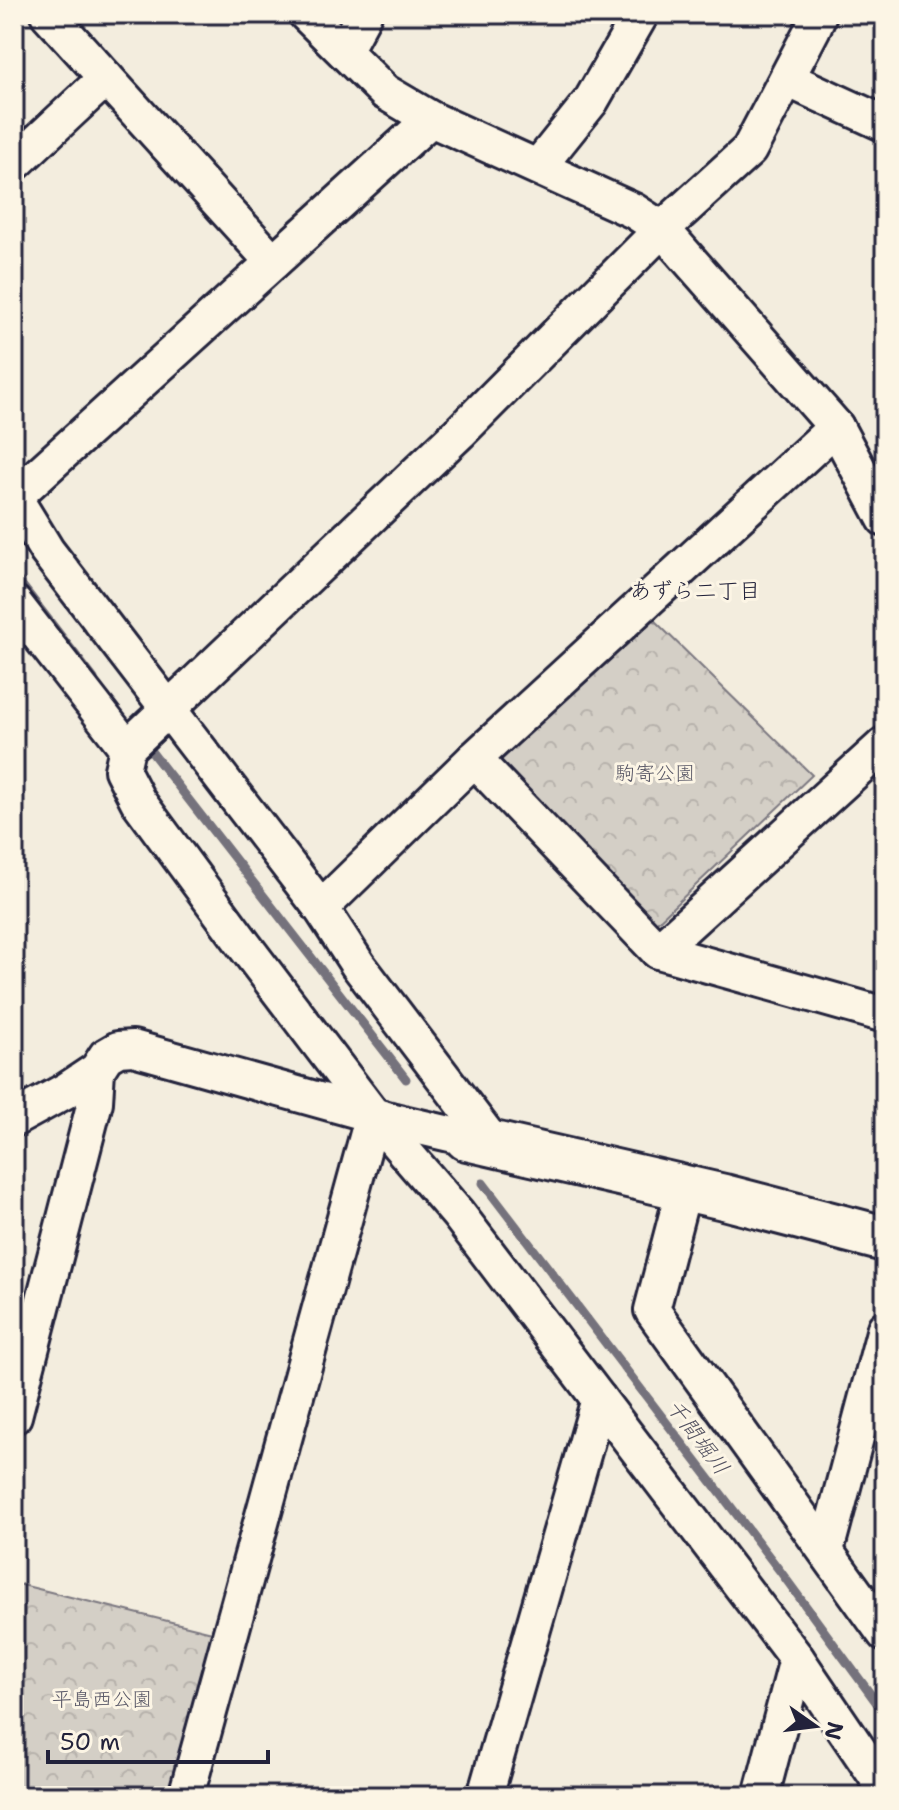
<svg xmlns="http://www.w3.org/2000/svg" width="899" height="1810" font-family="'Shantell Sans','Klee One',sans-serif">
<defs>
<pattern id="forest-crowns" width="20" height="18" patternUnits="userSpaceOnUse" patternTransform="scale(2)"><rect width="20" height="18" fill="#d4cfc6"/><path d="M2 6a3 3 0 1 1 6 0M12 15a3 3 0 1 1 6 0" fill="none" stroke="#b6b1ab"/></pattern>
</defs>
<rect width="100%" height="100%" fill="#f3edde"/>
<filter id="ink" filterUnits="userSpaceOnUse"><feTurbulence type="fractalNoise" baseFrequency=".0125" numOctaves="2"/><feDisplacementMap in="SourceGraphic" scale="16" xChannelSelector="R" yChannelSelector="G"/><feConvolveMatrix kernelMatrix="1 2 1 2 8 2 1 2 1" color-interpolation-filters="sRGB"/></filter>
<g filter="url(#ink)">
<!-- forest -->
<g fill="url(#forest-crowns)" stroke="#7b7880" stroke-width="2">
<path d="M653,619l159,156 -158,150 -158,-160z"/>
<path d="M14,1583l198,49 -44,164h-154z"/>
</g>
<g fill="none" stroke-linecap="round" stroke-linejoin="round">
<!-- stream -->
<g stroke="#75727b" stroke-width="9">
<path d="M14,575l80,104"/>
<path d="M143,741l263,338"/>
<path d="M483,1183l297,388 105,143"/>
</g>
<!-- minor casing -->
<g stroke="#22223b" stroke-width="40">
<g id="minor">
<path d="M48,14l225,248"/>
<path d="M306,14l79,78 46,27 203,92 28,18 174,198 49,92"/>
<path d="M819,14l-6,14 -64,122 -87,79 -202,203 -333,316 -5,22 16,31 106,144 129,170 85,99 339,445 88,130"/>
<path d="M344,51l20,-37"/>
<path d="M787,79l98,45"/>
<path d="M14,164l92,-86"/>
<path d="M538,167l53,-66 50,-87"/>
<path d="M14,497l33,54 274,357 37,57 136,179"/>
<path d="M14,497l417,-378"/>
<path d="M14,603l113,145"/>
<path d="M474,759l184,192 227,64"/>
<path d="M321,908l153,-149 362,-332"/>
<path d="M658,951l227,-207"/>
<path d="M14,1119l53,-29 30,-20 9,-14 12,-7 15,-1 261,73 73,17"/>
<path d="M684,1188l-32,122 233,324"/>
<path d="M14,1416l81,-314 2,-32"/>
<path d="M826,1551l59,-223"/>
<path d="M186,1796l187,-681"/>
<path d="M485,1796l114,-397"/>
<path d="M761,1796l36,-137"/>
</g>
</g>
<!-- tertiary casing -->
<g stroke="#22223b" stroke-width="50">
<path id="tertiary" d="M467,1138l257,59 161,42"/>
</g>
<!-- minor -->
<use href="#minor" stroke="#fcf5e5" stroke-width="34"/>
<!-- tertiary -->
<use href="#tertiary" stroke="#fcf5e5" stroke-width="44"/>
</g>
</g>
<g text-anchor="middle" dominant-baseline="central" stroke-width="6" stroke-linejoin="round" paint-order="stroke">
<!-- park labels -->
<g font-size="20" fill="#575665" stroke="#fcf5e5">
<text x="655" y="773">駒寄公園</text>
<text x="102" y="1699">平島西公園</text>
</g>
<!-- neighbourhood labels -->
<g font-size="22" fill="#22223b" stroke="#fcf5e5">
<text x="695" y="590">あずら二丁目</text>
</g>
<!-- water labels -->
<g font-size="22" font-style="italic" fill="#525160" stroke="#fcf5e5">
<text transform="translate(698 1437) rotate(53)">千間堀川</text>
</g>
</g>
<!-- margin -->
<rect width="899" height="1810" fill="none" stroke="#fcf5e5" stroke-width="48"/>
<rect x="24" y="24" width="851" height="1762" fill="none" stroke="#22223b" stroke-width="3" filter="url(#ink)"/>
<!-- north arrow -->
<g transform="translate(815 1726) rotate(104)" stroke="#fcf5e5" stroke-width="6" paint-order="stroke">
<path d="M0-6L14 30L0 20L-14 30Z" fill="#22223b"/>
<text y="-12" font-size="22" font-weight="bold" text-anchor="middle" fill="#22223b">N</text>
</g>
<!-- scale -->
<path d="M48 1750v12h220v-12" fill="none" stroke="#22223b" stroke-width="4"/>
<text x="60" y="1750" font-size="24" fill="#22223b" stroke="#fcf5e5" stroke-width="6" paint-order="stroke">50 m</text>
</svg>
